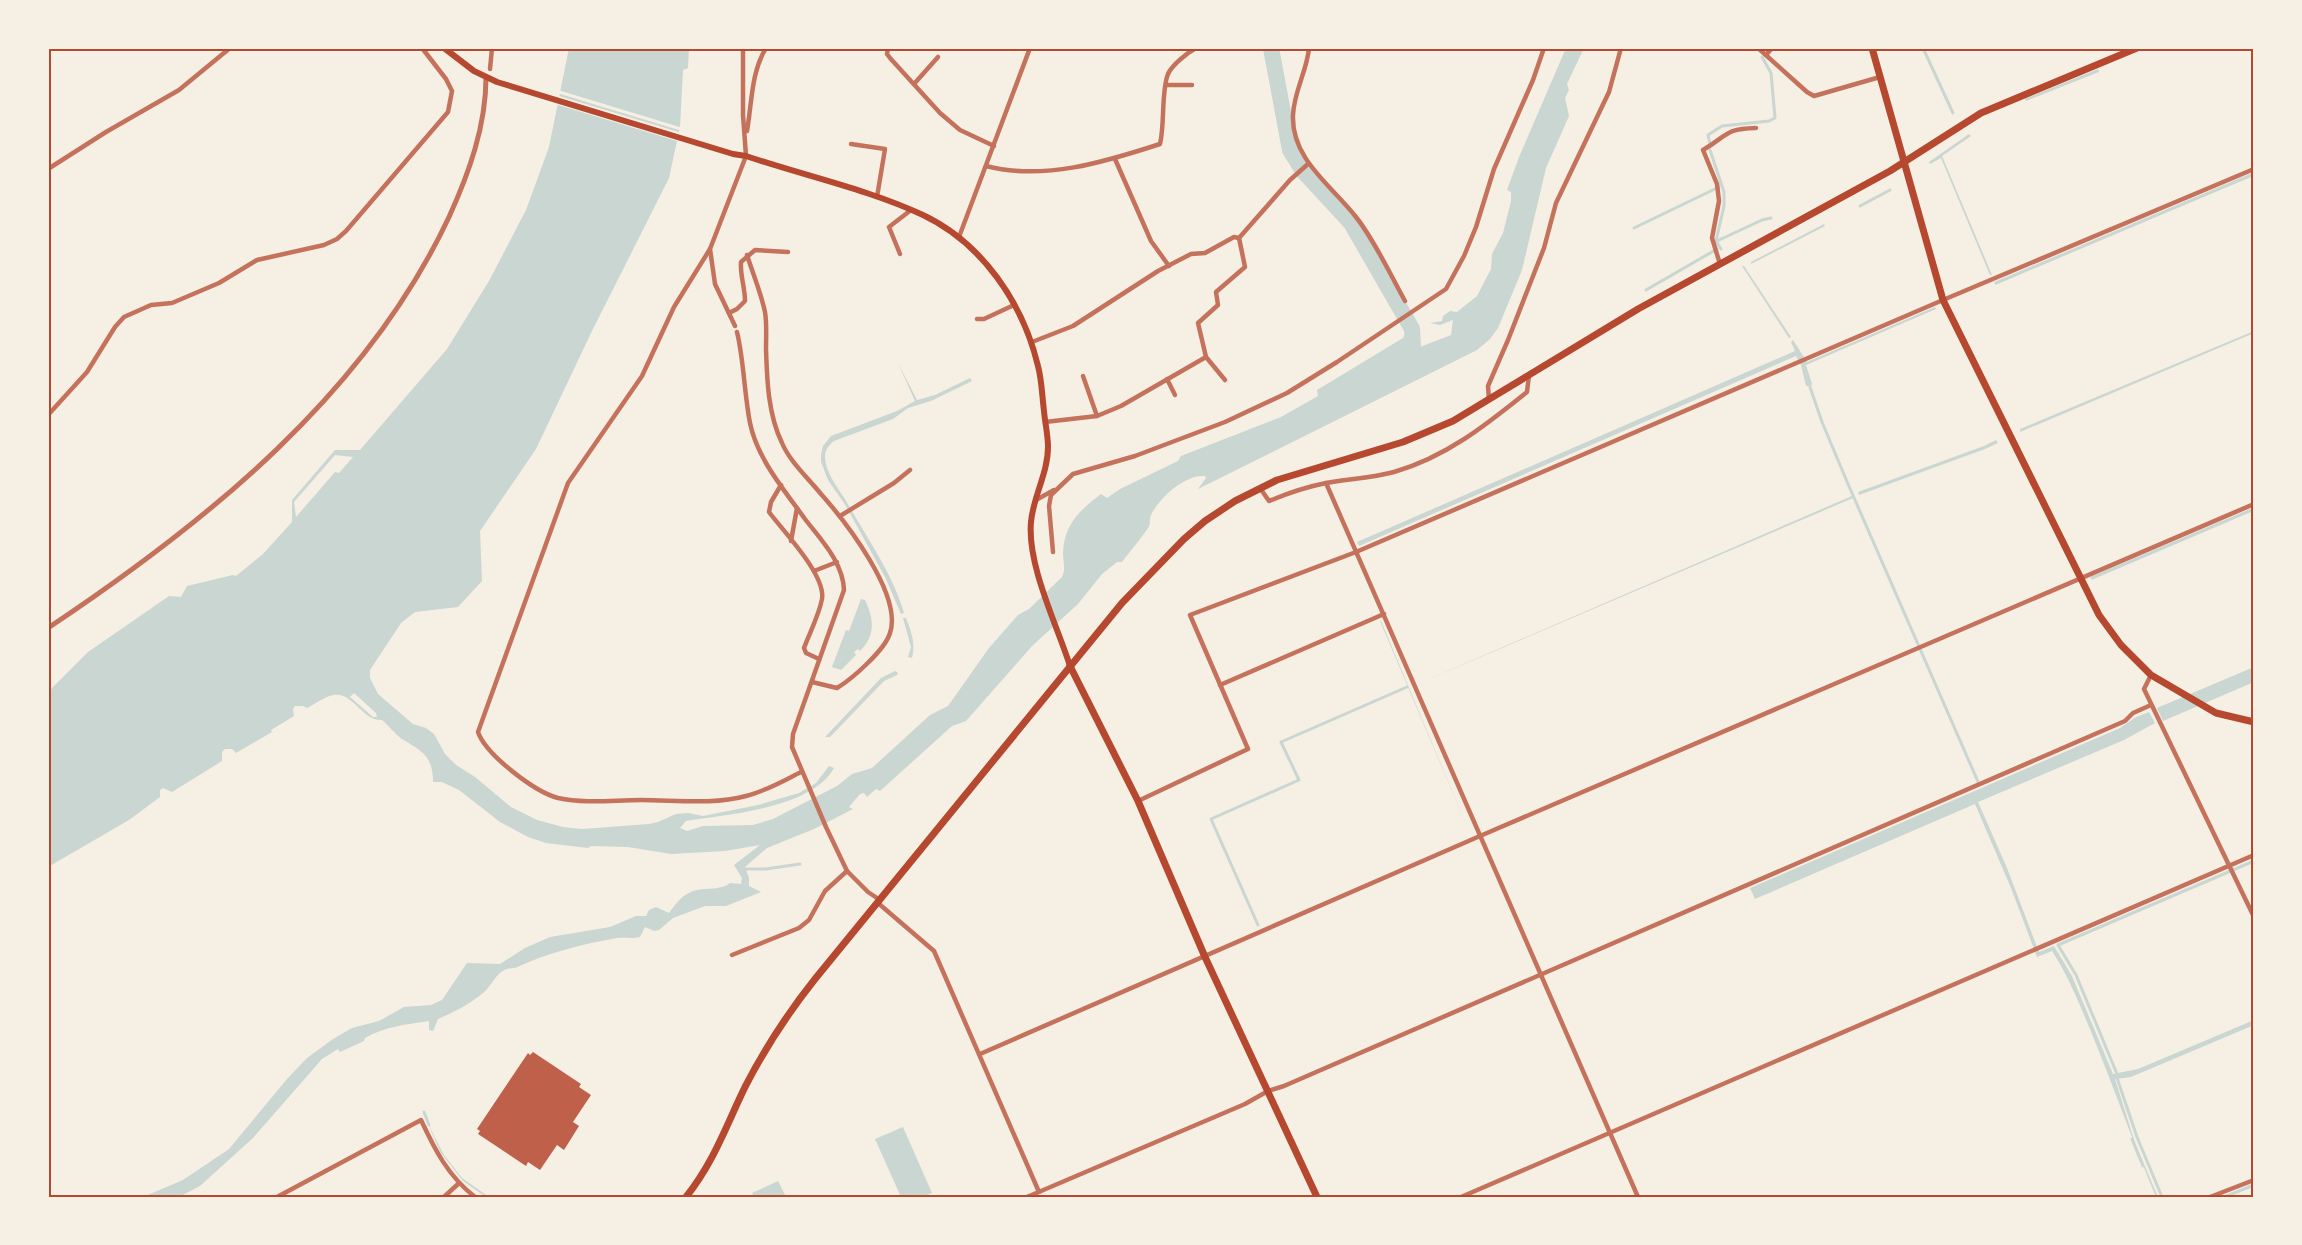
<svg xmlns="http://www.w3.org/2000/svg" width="2302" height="1245" font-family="Overpass,sans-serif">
<rect width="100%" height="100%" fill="#f6efe4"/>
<!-- water -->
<g fill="#c9d6d2" fill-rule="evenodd">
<path d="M569,48h120l-1,20 -5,2 -3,57 -11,51 -78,155 -55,116 -56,82 2,50 -24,26 -43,5 -14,11 -31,47v8l8,16 35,30 13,4 8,6 11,20 11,11 19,12 36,30 26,13 26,7 19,2 67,-5 9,-2 18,-8 12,-1 15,3 55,-11 41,-12 17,-10 13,-17 5,2c-23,41 -107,46 -148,53l-6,7 7,3 16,-5 50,-1 20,-6 64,-33 15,-12 20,-6 58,-53 18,-9 41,-58 29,-33 11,-6 33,-32c4,-9 1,-15 1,-24 1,-29 17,-43 38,-59l6,4 13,-9 58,-28 3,-5 100,-39 37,-21 -1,-6 86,-52 5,-10 7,-4 2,16 3,7 31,-12 2,-15 -13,5 -10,-2 12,-2 1,-5 7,-5 7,1 20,-16 14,-27 1,-15 11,-21 8,-32v-9l-4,-2 12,-33 47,-109h18l-17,36 2,6 -4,8 4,18 -23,52 -24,102 -24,58 -8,11 -13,11 -279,139 8,-11 -1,-2c-20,-2 -46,22 -54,39 -2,5 0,9 -3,13 -8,12 -18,23 -26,34h-5l-15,12 -24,30 -46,42 -66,75 -14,5 -72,65 -4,-2 -9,8 -3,-4 -4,1 -11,13 4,2 -39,20 -47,19 -22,19 4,11v8l12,6 -35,14h-21l-32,12 -14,12 -5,1 -9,-4 -5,10c-8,2 -15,0 -23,1 -35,6 -70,15 -102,30 -18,-1 -21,16 -32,25 -13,11 -29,19 -45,26l-5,12 -4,-1v-9c-21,3 -46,6 -64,17l-1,3 -24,11 -2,-3 -16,10 -69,79 -53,48 -21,11h-36l40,-17 46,-31 58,-70 20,-21 26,-19 19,-11 27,-7 25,-14 27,-2 11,-5 25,-37 33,1 25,-16 25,-11 60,-10 26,-11h10l3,-6 7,-3 13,6c6,-8 12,-17 22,-21 13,-6 27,0 39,-9l11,1 1,-6 -8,-13 26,-20 -35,6 -54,3 -43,-7 -37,-1 -3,2 -42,-5 -18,-6 -28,-15 -41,-32 -17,-8h-9c0,-26 -11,-31 -31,-43 -7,-5 -13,-13 -20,-19 -20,1 -29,-29 -49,-25 -9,2 -18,9 -26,13l-4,-2h-8l-2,3 1,7 -23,14 1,2 -36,21 -4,-4h-7l-3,3v9l-50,31 -9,-4 -3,2v7l-31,23 -81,47v-175l40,-40 81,-56 12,1 6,-11 46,-11 3,1 27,-22 29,-32v-22l43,-50h25l87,-101 42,-68 37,-71 23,-63zM335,455l18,2 -14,16 -4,-1 -39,45 -2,-15zM354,693l22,20 1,4h-4l-23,-20z"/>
<path d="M2098,69l1,3 -73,29 -1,-2z"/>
<path d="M1969,134l2,2 -29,20 50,119h-2l-49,-117 -11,6 -1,-2z"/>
<path d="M1824,224l1,2 -74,38v-2z"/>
<path d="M1742,266h2l47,71 -2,1z"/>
<path d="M1935,307l1,2 -130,56 6,19 -1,2h-5l-5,-21 -5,-9 -437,190 -2,-4 438,-191 -4,-9 2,-2 14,22z"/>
<path d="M2254,331v2l-234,99v-3z"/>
<path d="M898,363l19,37 18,-5 35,-17 2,3 -41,20 -23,7 -15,11 -59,22c-5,4 -9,9 -9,15 0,18 16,35 24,50 19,33 45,71 55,107l-3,1 -15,-35 -40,-73 -18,-26 -7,-18v-8l2,-8 8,-10 66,-25 18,-10z"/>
<path d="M1996,440l2,3 -13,6 -126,46 -1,-3 126,-46z"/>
<path d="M1852,496l1,2 -433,185z"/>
<path d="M861,599l4,1c9,19 11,35 -5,51l-2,-2 -4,3 2,3 -15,15 -9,-3 14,-37 3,1z"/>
<path d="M903,618h3c5,13 10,26 6,40l-4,-1 3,-10z"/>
<path d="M1380,621h1l90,215z"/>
<path d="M2254,667v15l-91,39 -6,-13z"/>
<path d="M895,671l3,2 -1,2 -13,6 -54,56h-5l56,-59z"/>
<path d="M2149,712l6,11 -31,17 -146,62 29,66 32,84 15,-6 18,30 41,98 25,-5 116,-49v5l-123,52 -16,2 20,64 23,54h-2c-23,-55 -42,-109 -64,-163 -12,-29 -23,-57 -40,-83l-15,6 -26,-69 -36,-84 -220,95 -5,-11 370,-160 16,-11z"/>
<path d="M427,1122l17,33 18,23 27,19h-3l-23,-16 -22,-28z"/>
<path d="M903,1127l29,66 -9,4h-22l-26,-58z"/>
<path d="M778,1181l8,16h-38l5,-2 -1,-2z"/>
</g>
<!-- pier -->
<g fill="#f6efe4">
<path d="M558,90l125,38 -1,3 -125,-38z"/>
<path d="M556,95l126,38 -2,9 -125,-38z"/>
</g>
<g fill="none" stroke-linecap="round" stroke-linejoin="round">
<!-- stream -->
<g stroke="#c9d6d2" stroke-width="3">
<path d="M1923,48l30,65"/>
<path d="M1710,144l-2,-9 14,-9 47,-5 6,-3 -4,-45 -9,-16"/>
<path d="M1710,150l14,42v14l-8,35 5,8"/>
<path d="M1860,206l30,-16"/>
<path d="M1634,228l85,-41"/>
<path d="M1717,241l45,-21 9,-2"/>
<path d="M1996,283l258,-109"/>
<path d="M1646,290l71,-41"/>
<path d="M1810,387l12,35 26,62 131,300"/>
<path d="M2092,578l162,-69"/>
<path d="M745,869h21l34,-5"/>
<path d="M1258,925l-47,-106 88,-39 -18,-38 126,-55"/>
<path d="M2117,1074l-41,-99 -18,-30 196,-84"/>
<path d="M2117,1078l20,59 25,60"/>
<path d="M424,1112l5,13"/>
<path d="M2132,1139l11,27"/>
<path d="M2224,1197l30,-12"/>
</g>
<!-- river -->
<path stroke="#c9d6d2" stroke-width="16" d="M1271,48l19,102 13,21 48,52 61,106 1,19"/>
</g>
<!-- building -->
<path fill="#bf614a" d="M533,1052l48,32 -2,3 12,8 -18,27 6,4 -15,24 -7,-5 -17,25 -12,-8 -2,4 -48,-32 2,-3 -3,-2 51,-76 2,2z"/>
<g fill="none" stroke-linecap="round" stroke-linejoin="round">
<!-- minor -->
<g stroke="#c5725c" stroke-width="4.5">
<path d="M743,48v67l3,41 -36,93 -36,58 -32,69 -74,107 -90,249c8,23 57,60 80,66 28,6 55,2 83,2 34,0 72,5 105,-4 20,-5 37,-15 55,-24"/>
<path d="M888,48l-1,6 3,4 50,55 20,17 34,16"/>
<path d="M1309,48c-2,23 -15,43 -16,67 -2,44 39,71 63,102 19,24 34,57 49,84"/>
<path d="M1758,48l49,44 7,4 66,-19"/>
<path d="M1766,55l6,-7"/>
<path d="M490,69l2,-21"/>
<path d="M914,84l24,-27"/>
<path d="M1167,85h25"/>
<path d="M747,131c5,-28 4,-59 19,-83"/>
<path d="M851,144l34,5 -8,48"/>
<path d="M1115,159l36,82 18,25"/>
<path d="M986,166c57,15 119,-4 174,-22 5,-20 1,-53 8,-70 4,-9 19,-21 28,-26"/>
<path d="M48,169l58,-37 73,-42 51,-42"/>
<path d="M959,237l71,-189"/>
<path d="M710,249l5,35 20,42"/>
<path d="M900,254l-11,-27 22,-17"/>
<path d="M747,255c6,19 14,38 18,57 2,12 1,25 1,37 1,31 2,65 16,94 8,19 26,35 39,51 24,27 82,101 69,139 -5,17 -38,46 -53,55l-25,-6"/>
<path d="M1720,264l-8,-26 7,-37 -2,-17 -14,-34c26,-15 20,-21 53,-22"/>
<path d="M729,313l8,-4 8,-8c0,-14 -5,-25 -4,-39l14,-12 33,2"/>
<path d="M977,319h7l30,-14"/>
<path d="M737,332c7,29 7,60 13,91 7,35 34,67 55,96 16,21 38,43 39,71l-51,144 -1,13 34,80 21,44 21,21 12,8"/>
<path d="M1032,342l41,-16 85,-55 33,-17 14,-1 29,-16 5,1 51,-58 18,-16"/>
<path d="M1083,376l14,40"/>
<path d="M1167,379l8,16"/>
<path d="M1225,380l-19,-23 -8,-34 20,-18 -2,-13 29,-25 -6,-29"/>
<path d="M1489,400l-1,-14 20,-46 36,-92 12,-45 53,-111 12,-44"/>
<path d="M48,415l39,-43 28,-45 9,-10 27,-12 21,-2 47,-20 38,-23 67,-15 13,-6 9,-8 102,-119 4,-21 -6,-12 -24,-31"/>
<path d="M1045,422l52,-6 24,-10 85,-49"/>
<path d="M1326,483l312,714"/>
<path d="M781,485l-10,17 -2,10c14,19 57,63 53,87 -3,16 -12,33 -18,49l2,5 13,6"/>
<path d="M1260,488l9,13c19,-8 37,-14 57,-18 22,-4 46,-5 68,-11 52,-15 92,-47 133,-80l2,-17"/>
<path d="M1036,500l18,-10"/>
<path d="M840,516l54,-33 16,-13"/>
<path d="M791,541l6,-33"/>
<path d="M1053,552l-4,-46 2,-11 22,-21 62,-18 90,-34 62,-29 50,-31 109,-73 18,-33 12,-29 18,-58 39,-89 11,-32"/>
<path d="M814,571l23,-9"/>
<path d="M2151,675l-7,14 110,228"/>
<path d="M1220,685l164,-71"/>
<path d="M1138,801l110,-52 -58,-134 166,-63 587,-252 311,-131"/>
<path d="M878,903l56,48 105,241"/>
<path d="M732,955l67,-27 10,-8 16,-29 22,-20"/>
<path d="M980,1054l500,-218 774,-332"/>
<path d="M277,1197l144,-77c14,30 27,56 54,77"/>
<path d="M444,1197l14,-13"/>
<path d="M1027,1197l218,-93 23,-13 16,-5 841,-365 8,-8 18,-8"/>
<path d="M1461,1197l793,-342"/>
<path d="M2210,1197l44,-17"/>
</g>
<!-- tertiary -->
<path stroke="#c5725c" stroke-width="5" d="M48,628c159,-106 318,-234 401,-411 20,-44 37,-91 37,-140"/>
<!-- secondary -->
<path stroke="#b5482f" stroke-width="6" d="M444,48l30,23 23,11 236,72 13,2c59,20 121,33 177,59 59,28 100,88 115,151 4,15 4,30 6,45 1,12 4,24 4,36 0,26 -15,50 -17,75 -4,43 26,103 39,144"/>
<!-- primary -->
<g stroke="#b5482f" stroke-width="7">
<path d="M1872,48l71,252 156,315 22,30 30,30 65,38 38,9"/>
<path d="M1070,666l68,135 67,156 112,240"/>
<path d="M686,1197c28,-35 40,-71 59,-110 20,-39 43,-74 70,-108l307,-376 62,-64 21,-18 30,-20 42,-21 126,-38 50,-21 185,-112 252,-138 91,-58 156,-65"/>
</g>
</g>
<!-- border -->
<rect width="2302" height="1245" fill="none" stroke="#f6efe4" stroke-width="99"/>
<rect x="50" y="50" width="2202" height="1146" fill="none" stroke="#b5482f" stroke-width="2"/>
</svg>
